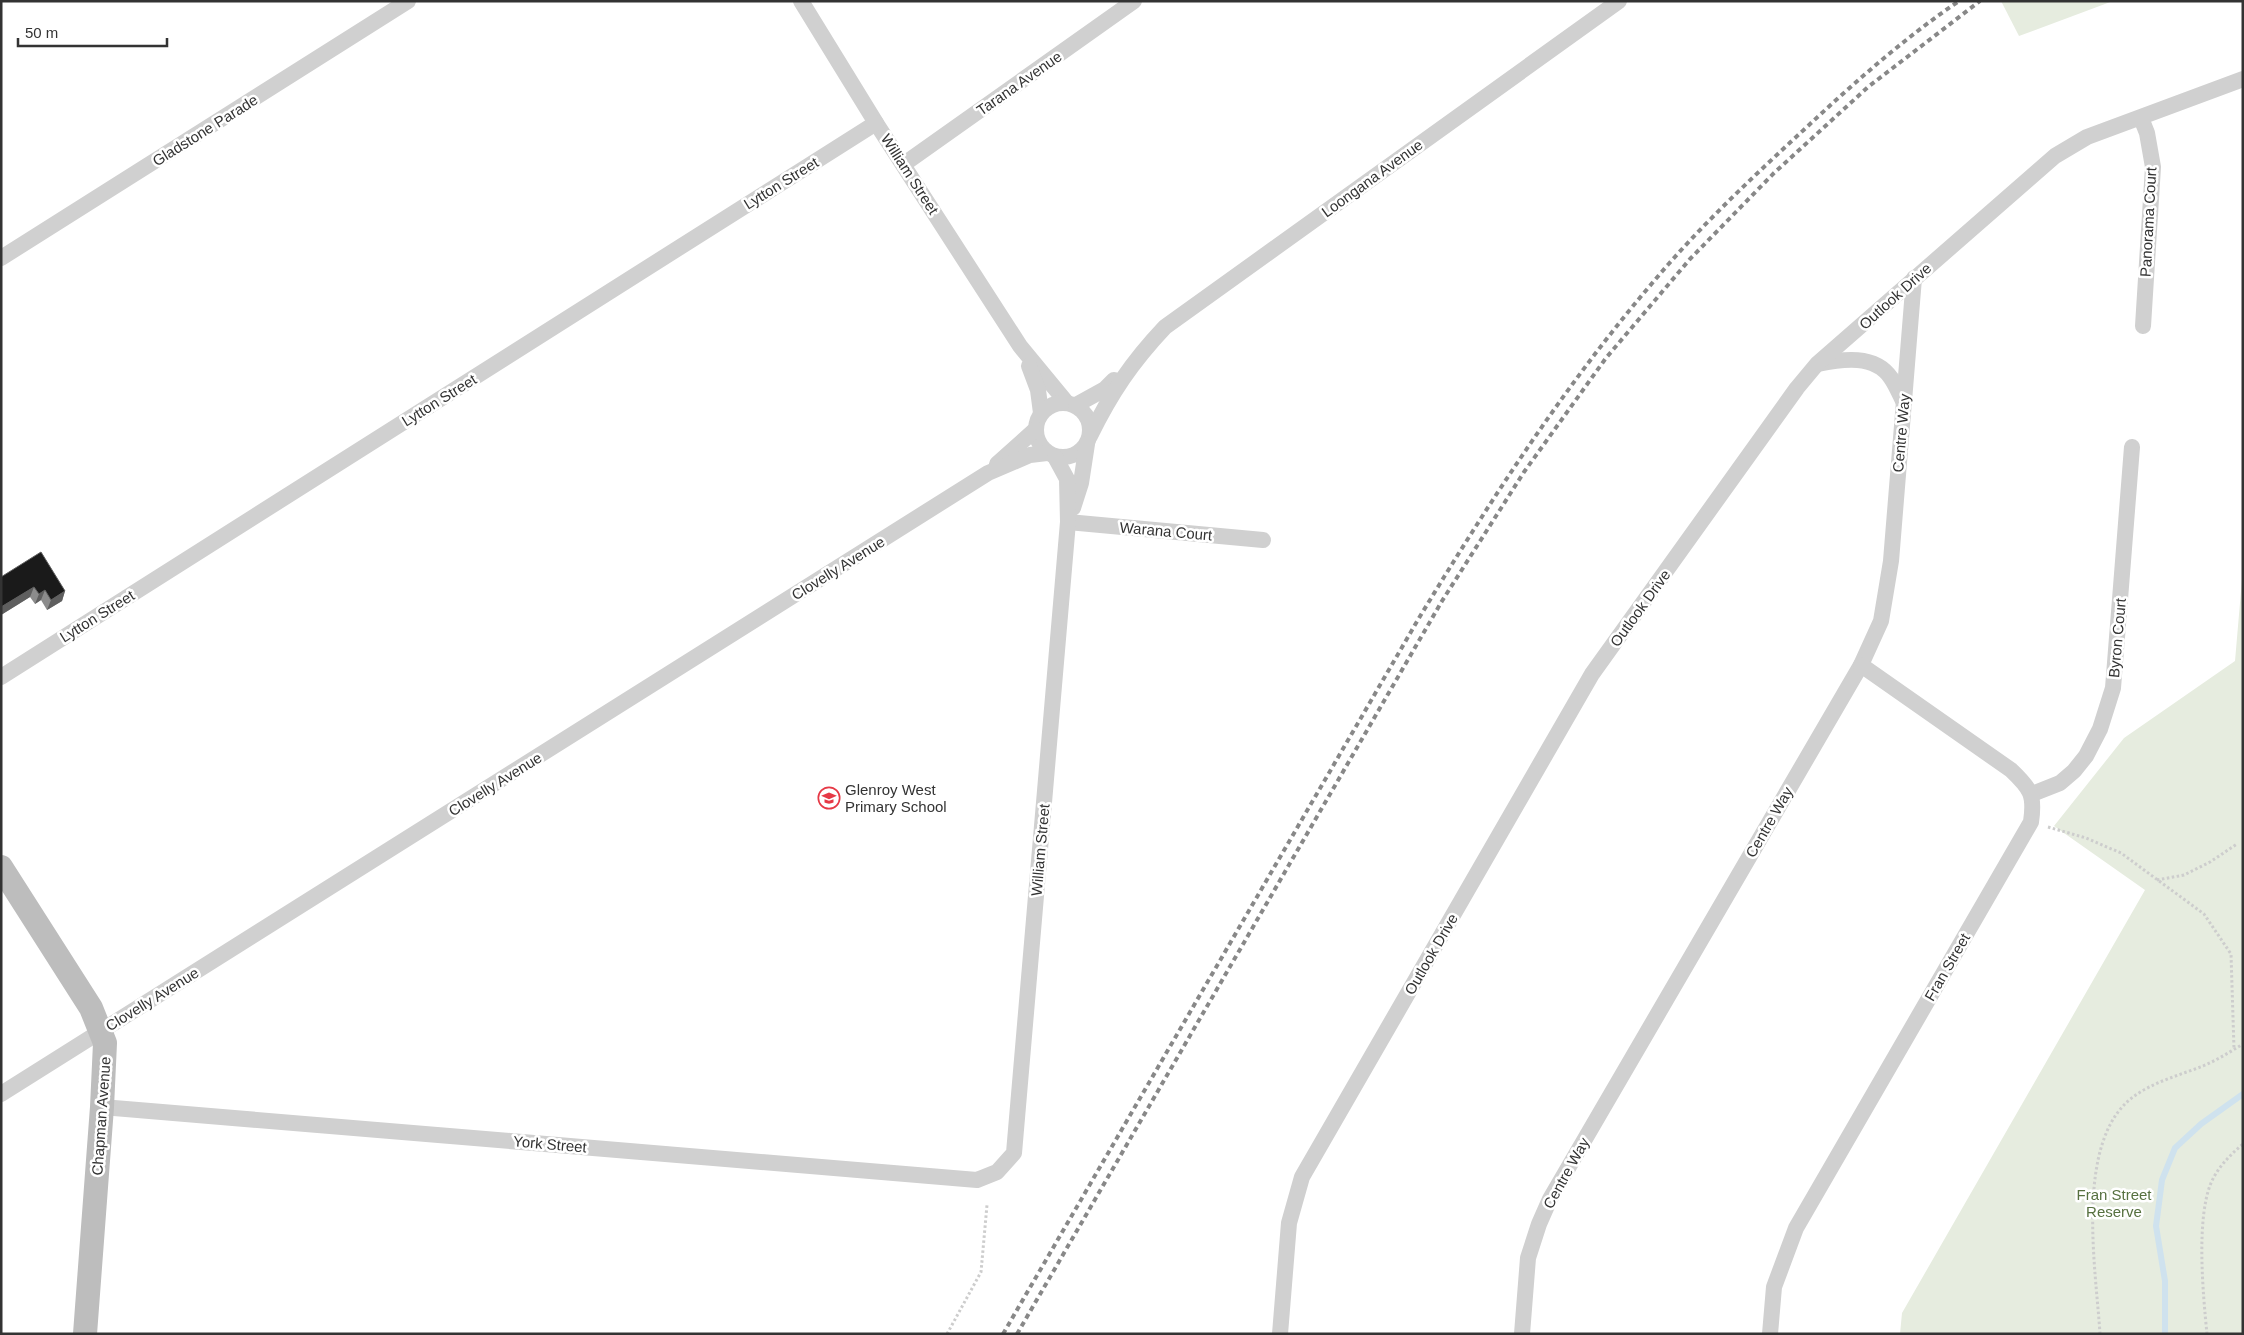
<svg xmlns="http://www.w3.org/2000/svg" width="2244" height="1335" font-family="Arial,sans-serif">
<rect width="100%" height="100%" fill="#fff"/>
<!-- green -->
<g fill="#e6ecdf">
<path d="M2001,1h112l-94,35z"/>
<path d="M2243,568v766h-343l2,-21 243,-423 -91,-64 70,-88 111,-77z"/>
</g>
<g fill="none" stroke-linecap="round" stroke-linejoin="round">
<!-- stream -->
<path stroke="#cfe2ee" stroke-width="6" d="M2165,1334v-53l-9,-55 6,-46 13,-32 26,-24 42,-30"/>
<!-- path -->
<g stroke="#cdcdcd" stroke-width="3" stroke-dasharray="2.5 2.5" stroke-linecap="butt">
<path d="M2048,827l38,11 35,15 83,61 27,40 3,95"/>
<path d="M2157,880l27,-5 26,-13 27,-18"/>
<path d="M947,1334l34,-62 6,-67"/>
<path d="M2100,1334c-4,-65 -26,-193 33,-237 20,-15 47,-22 70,-31 14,-6 27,-14 40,-22"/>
<path d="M2207,1334c-4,-40 -11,-115 4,-151 7,-16 19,-28 32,-39"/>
</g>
<!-- street -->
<g stroke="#d0d0d0" stroke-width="16">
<path d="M801,1l75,122 144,223 47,57"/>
<path d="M2141,118l6,15 6,34 -10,159"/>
<path d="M904,164l230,-163"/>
<path d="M1,258l407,-257"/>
<path d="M1818,364c24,-5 57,-10 73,14 5,7 9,17 13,25"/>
<path d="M1029,366l9,24 3,23"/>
<circle cx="1063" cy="430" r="27"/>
<path d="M1076,405l29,-16 9,-9"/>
<path d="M1090,436c21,-43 42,-74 75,-109l454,-326"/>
<path d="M997,464l39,-35"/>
<path d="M1073,508l8,-25 6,-39"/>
<path d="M1068,522l195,18"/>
<path d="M1,677l875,-554"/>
<path d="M2032,794l28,-11 14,-12 12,-15 14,-27 13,-41 19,-241"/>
<path d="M1,1094l987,-621 42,-18 17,-2"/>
<path d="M102,1107l875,73 20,-8 17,-19 54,-631 -1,-43 -12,-22"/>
<path d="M1280,1334l9,-111 13,-46 290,-503 205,-286 20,-24 238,-208 32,-19 156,-58"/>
<path d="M1522,1334l6,-76 11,-34 11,-25 311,-534 20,-44 10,-60 23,-283"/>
<path d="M1770,1334l4,-47 22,-59 235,-406c4,-27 0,-33 -20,-52l-150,-105"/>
</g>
<!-- secondary -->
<path stroke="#bdbdbd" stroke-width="24" d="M1,867l90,141 14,35 -3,64 -17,227"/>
<!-- rail -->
<g stroke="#888" stroke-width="4" stroke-dasharray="5 4" stroke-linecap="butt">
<path d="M1003,1334l416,-716c71,-117 145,-232 235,-337 47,-56 101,-106 155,-156 47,-44 97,-88 150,-124"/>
<path d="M1017,1334l425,-733 82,-129 82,-114 84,-99 84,-86 94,-86 112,-86"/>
</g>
</g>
<!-- wall -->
<path fill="#8c8c8c" d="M1,577l64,14 -3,10 -15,9 -6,-10 -6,4 -5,-7 -29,18z"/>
<!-- shaded-wall -->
<g fill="#5f5f5f">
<path d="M34,587l-4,10 -29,18v-8z"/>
<path d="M45,590l-4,10 -6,4 4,-10z"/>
<path d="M65,591l-3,10 -15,9 4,-10z"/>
</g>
<!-- building -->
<path fill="#1a1a1a" stroke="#5f5f5f" d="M41,552l24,39 -14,9 -6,-10 -6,4 -5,-7 -33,20v-30z"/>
<!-- icons -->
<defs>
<g id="school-ring" transform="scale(1.125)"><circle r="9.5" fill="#fff" stroke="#e63946" stroke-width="1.5"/><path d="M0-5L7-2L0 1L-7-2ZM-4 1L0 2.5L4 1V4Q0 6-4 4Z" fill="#e63946"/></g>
</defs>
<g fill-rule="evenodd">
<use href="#school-ring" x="829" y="798"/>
</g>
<g text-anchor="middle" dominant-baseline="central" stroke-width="5" stroke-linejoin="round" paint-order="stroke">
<!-- street labels -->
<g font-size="15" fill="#333" stroke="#fff">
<text transform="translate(1019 83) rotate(-35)">Tarana Avenue</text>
<text transform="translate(205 130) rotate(-32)">Gladstone Parade</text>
<text transform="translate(910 174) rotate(57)">William Street</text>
<text transform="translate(1372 178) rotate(-36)">Loongana Avenue</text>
<text transform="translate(781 183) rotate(-32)">Lytton Street</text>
<text transform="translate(2148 222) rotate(-87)">Panorama Court</text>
<text transform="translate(1895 296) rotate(-42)">Outlook Drive</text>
<text transform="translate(439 400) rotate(-32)">Lytton Street</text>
<text transform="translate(1901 433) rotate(-85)">Centre Way</text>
<text transform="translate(1166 531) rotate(5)">Warana Court</text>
<text transform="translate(838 568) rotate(-32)">Clovelly Avenue</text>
<text transform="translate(1640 608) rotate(-54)">Outlook Drive</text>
<text transform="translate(97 616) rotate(-32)">Lytton Street</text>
<text transform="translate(2117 638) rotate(-85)">Byron Court</text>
<text transform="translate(495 784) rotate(-32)">Clovelly Avenue</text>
<text transform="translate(1769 822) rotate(-60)">Centre Way</text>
<text transform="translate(1040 850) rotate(-85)">William Street</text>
<text transform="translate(1431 954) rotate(-60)">Outlook Drive</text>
<text transform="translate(1947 967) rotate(-60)">Fran Street</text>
<text transform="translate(152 999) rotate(-32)">Clovelly Avenue</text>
<text transform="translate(101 1116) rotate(-86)">Chapman Avenue</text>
<text transform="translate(550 1144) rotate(5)">York Street</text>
<text transform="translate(1566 1173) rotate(-61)">Centre Way</text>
</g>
<!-- poi labels -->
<g font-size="15" fill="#333" stroke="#fff" text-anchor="start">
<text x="845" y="789">Glenroy West<tspan x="845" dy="17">Primary School</tspan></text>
</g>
<!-- park labels -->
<g font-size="15" fill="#56703f" stroke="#fff">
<text x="2114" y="1194">Fran Street<tspan x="2114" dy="17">Reserve</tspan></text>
</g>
</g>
<!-- border -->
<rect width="2244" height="1335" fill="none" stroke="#333333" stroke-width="5"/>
<!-- scale -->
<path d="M18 38v8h149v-8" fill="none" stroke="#333333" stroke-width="2.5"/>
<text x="25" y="38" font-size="15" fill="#333333" stroke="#ffffff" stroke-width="4" paint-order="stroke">50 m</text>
</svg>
